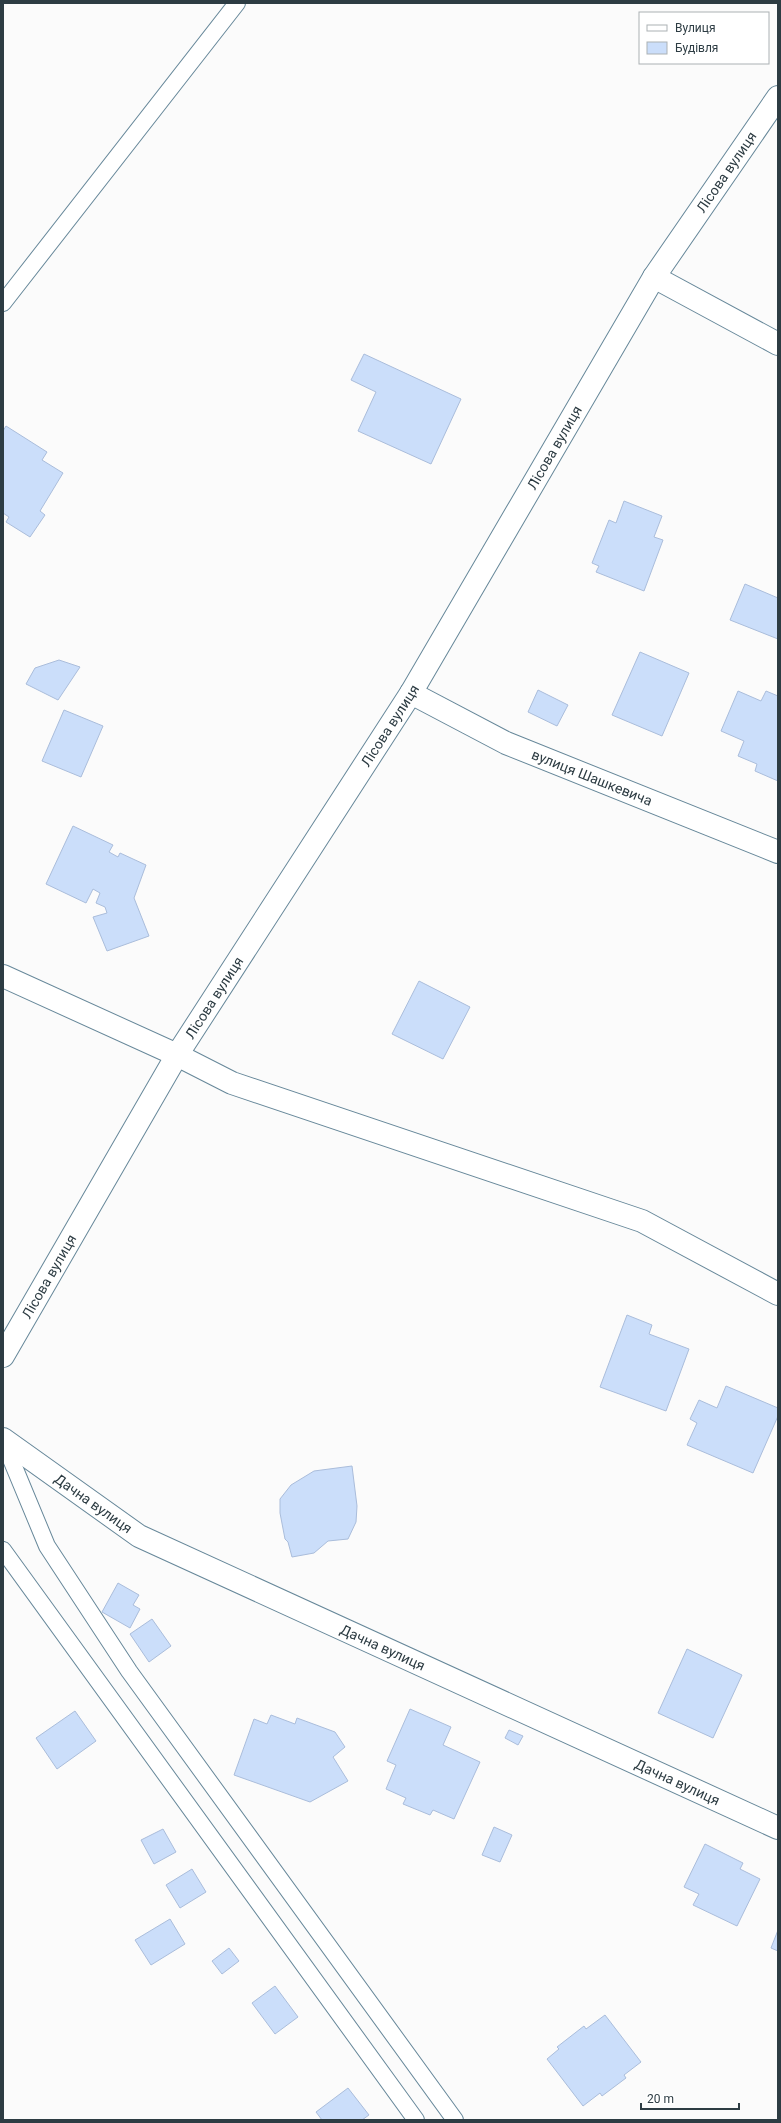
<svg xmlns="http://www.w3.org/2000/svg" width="781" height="2123" font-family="Roboto,sans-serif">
<rect width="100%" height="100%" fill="#fbfbfb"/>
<!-- building -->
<g fill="#cbdefa" stroke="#aabddb">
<path d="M364,354l97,45 -30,65 -73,-33 18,-39 -25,-12z"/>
<path d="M6,426l41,26 -5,8 21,13 -23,38 5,4 -15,22 -24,-15 3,-5 -6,-4v-82z"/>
<path d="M624,501l38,15 -8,21 9,3 -19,51 -48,-19 3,-6 -7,-3 17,-43 7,3z"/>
<path d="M745,584l33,14v41l-48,-19z"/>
<path d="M640,652l49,21 -27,63 -50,-21z"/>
<path d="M59,660l21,7 -22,33 -32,-16 9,-16z"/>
<path d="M538,690l30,15 -11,21 -29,-14z"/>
<path d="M738,691l23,10 5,-10 12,5v85l-23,-10 2,-7 -19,-8 6,-15 -23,-10z"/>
<path d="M64,710l39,16 -22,51 -39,-16z"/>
<path d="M73,826l40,19 -4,7 9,5 2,-4 26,12 -12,33 15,38 -42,15 -14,-34 14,-4 -2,-6 -9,-4 4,-10 -7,-4 -7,14 -40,-19z"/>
<path d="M419,981l51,26 -27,52 -51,-25z"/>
<path d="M627,1315l25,10 -3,9 40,15 -23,62 -66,-24z"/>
<path d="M726,1386l52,22v8l-25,57 -66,-28 10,-22 -7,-4 9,-19 18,8z"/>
<path d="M352,1466l5,40 -1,16 -8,17 -20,2 -14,12 -22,4 -4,-15 -3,-3 -5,-26v-14l11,-14 23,-14z"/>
<path d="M118,1583l21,12 -6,10 7,4 -10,19 -28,-16z"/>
<path d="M152,1619l19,27 -22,16 -19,-28z"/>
<path d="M687,1649l55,26 -29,63 -55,-25z"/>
<path d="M410,1709l41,18 -8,18 37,17 -26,57 -21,-9 -3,5 -27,-11 3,-6 -20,-9 10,-24 -9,-4z"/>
<path d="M75,1711l21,30 -39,28 -21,-31z"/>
<path d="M271,1715l24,9 2,-6 38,14 10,15 -12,10 15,24 -38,21 -76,-27 20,-56 13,5z"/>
<path d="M509,1730l14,6 -5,9 -13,-7z"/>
<path d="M494,1827l18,8 -12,27 -18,-7z"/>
<path d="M163,1829l13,23 -22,12 -13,-24z"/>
<path d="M705,1844l38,19 -3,6 20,10 -23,47 -44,-21 6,-11 -15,-7z"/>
<path d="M192,1869l14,23 -26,16 -14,-23z"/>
<path d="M170,1919l15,25 -34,21 -16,-25z"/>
<path d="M778,1930v21l-7,-3z"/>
<path d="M229,1948l10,13 -17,13 -10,-13z"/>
<path d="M275,1986l23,31 -23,17 -23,-31z"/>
<path d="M605,2015l36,47 -17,13 2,3 -24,18 -2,-3 -17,13 -36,-47 12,-10 -2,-2 27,-21 2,3z"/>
<path d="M348,2088l21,27 -7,5h-40l-6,-8z"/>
</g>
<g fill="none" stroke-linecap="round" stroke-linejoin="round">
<!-- service casing -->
<g stroke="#67889a" stroke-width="18">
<g id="service">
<path d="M3,303l234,-300"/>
<path d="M3,1440l44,106 82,125 326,449"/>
<path d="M3,1550l413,570"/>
</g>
</g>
<!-- minor casing -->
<g stroke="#67889a" stroke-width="24">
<g id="minor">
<path d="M654,277l124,67"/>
<path id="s1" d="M411,693l95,50 272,109"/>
<path d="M3,976l174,79 55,28 410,138 136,73"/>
<path id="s2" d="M3,1356l174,-301 234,-362 243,-416 124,-180"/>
<path id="s3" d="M3,1439l136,97 639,292"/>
</g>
</g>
<!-- service -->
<use href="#service" stroke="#fff" stroke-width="16"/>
<!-- minor -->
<use href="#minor" stroke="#fff" stroke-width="22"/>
</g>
<g text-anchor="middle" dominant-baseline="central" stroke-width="3" stroke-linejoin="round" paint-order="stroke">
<!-- street labels -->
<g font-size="14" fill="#2d3c43" stroke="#fff">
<text stroke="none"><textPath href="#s2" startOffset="1388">Лісова вулиця</textPath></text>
<text stroke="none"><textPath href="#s2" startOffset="1063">Лісова вулиця</textPath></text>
<text stroke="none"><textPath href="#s2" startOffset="740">Лісова вулиця</textPath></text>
<text stroke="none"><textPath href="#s1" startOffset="200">вулиця Шашкевича</textPath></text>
<text stroke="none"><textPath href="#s2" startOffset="416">Лісова вулиця</textPath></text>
<text stroke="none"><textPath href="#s2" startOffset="92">Лісова вулиця</textPath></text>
<text stroke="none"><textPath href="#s3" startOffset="111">Дачна вулиця</textPath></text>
<text stroke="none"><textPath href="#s3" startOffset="435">Дачна вулиця</textPath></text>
<text stroke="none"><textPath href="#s3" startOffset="759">Дачна вулиця</textPath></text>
</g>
</g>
<!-- border -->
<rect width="781" height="2123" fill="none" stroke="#2d3c43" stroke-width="8"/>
<!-- legend -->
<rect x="639" y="12" width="130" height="52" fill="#ffffff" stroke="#abb1b4"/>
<rect x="647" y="25" width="20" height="6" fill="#ffffff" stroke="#abb1b4"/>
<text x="675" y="32" font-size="12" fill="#2d3c43">Вулиця</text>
<rect x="647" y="42" width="20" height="12" fill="#cbdefa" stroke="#abb1b4"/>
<text x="675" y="52" font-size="12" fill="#2d3c43">Будівля</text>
<!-- scale -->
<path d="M641 2103v6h98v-6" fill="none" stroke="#2d3c43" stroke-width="2"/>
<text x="647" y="2103" font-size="12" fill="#2d3c43" stroke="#ffffff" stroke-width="3" paint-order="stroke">20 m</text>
</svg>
